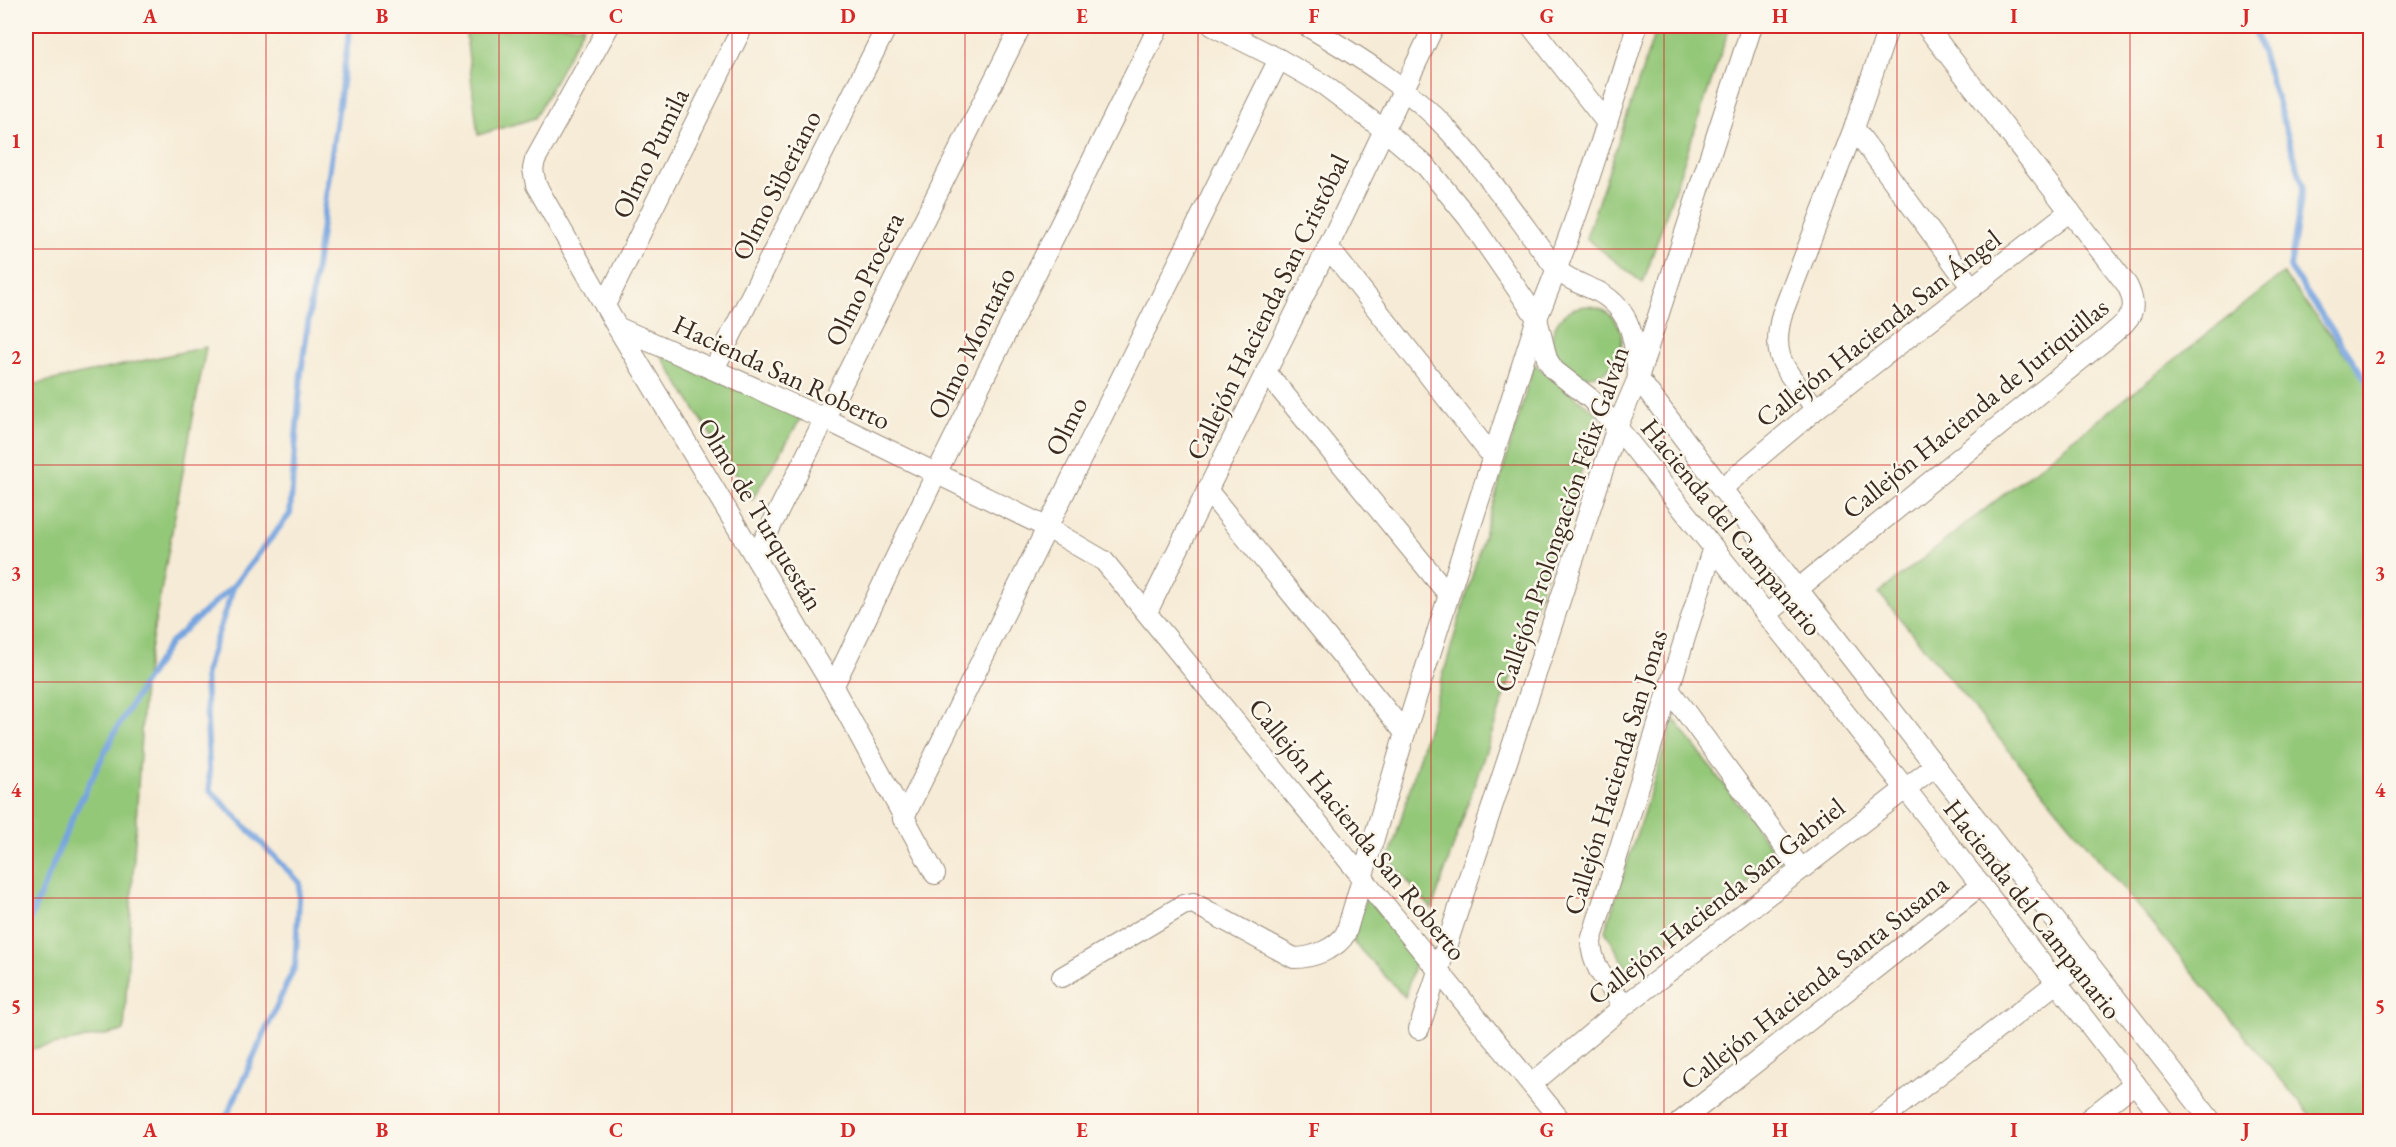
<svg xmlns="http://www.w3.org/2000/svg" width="2396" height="1147" font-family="'EB Garamond',serif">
<rect width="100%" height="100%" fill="#fbf7ec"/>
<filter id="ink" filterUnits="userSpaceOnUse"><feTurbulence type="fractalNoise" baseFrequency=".0167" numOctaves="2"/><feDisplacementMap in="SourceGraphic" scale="12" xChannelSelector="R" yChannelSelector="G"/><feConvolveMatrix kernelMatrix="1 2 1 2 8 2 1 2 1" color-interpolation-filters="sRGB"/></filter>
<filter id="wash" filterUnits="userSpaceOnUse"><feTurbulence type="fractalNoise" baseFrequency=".008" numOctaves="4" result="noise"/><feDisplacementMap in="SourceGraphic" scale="24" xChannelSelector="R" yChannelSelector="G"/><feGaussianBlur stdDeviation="1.35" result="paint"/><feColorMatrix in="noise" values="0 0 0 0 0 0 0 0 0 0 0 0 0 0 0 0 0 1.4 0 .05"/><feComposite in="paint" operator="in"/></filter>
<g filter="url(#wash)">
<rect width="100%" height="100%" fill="#f6ebd6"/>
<!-- green -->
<g fill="#94c879" stroke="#68794c" stroke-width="1.5">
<path d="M465,26h119l-49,92 -57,17z"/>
<path d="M1657,26h73l-87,257 -57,-45z"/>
<path d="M2283,274l87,112v735h-55l-436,-528z"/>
<circle cx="1587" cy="341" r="35"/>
<path d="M650,338l151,80 -49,82z"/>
<path d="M206,347l-62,336 -20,348 -98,19v-664z"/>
<path d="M1534,364l66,52 -168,493 -43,-49z"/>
<path d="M1674,719l106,140 -152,111 -23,-39z"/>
<path d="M1366,896l50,62 -11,39 -52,-55z"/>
</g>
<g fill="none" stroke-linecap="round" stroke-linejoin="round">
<!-- stream -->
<g stroke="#76a4df" stroke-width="6">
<path d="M2254,26l49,159 -13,83 80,118"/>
<path d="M26,929l47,-113 42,-84 29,-49 26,-40 62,-56"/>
<path d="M224,1122l71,-156 5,-83 -90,-93 -5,-117 29,-88 56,-71 11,-141 49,-347"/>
</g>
</g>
</g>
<g filter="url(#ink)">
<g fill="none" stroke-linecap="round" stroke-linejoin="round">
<!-- minor casing -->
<g stroke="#988a7a" stroke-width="22">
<g id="minor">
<path d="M609,26l-74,134 -2,9 3,16 81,142 216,360 102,187"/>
<path d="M1213,26l66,33 45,26 60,45 41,35 44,54 68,99 10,41 7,11 37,29 26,28 288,361 260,334"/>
<path d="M1307,26c51,30 103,62 143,106 39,43 72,92 107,138 13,11 27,15 42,22 34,19 36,51 39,86l159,210 415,534"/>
<path d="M1531,26l76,97"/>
<path d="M1854,128l118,160"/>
<path d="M1328,247l164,209"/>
<path d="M605,305l138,-279"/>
<path d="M617,327l208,92 221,108 58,34 458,561"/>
<path d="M714,369l173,-343"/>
<path d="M1266,372l182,222"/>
<path d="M1816,409c-27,-37 -47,-47 -34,-95l72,-186 35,-102"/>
<path d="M1721,489l95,-80 254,-198"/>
<path d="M1207,490l198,243"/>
<path d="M756,556l265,-530"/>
<path d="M1147,612l181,-365 106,-221"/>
<path d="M1767,614l338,-274c21,-19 37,-25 22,-55l-201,-259"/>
<path d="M833,687l103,-213 223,-448"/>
<path d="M1668,688l133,181"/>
<path d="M903,819l376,-760"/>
<path d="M1062,977l121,-72 10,-2 101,55c18,0 43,-9 52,-25l59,-200 132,-415c40,-95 70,-194 100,-292"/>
<path d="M1624,1006c-14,-20 -33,-39 -33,-65l122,-394"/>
<path d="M1419,1029l198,-602 21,-49 114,-352"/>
<path d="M1533,1083l91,-77 311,-240"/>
<path d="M1680,1122l301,-237"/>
<path d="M1878,1122l209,-163"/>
<path d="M2085,1122l50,-39"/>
</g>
</g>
<!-- minor -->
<use href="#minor" stroke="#fff" stroke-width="20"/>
</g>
</g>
<!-- grid -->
<path fill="none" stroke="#d62828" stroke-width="1.5" stroke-opacity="0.55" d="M266,26v1096M499,26v1096M732,26v1096M965,26v1096M1198,26v1096M1431,26v1096M1664,26v1096M1897,26v1096M2130,26v1096M26,249h2344M26,465h2344M26,682h2344M26,898h2344"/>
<g text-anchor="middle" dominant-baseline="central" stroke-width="5" stroke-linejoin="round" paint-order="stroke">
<!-- street labels -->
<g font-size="27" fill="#3b2a1e" stroke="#fbf7ec">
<text transform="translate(650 153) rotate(-64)">Olmo Pumila</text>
<text transform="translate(776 185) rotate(-63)">Olmo Siberiano</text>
<text transform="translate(864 279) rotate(-64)">Olmo Procera</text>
<text transform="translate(1267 307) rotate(-64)">Callejón Hacienda San Cristóbal</text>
<text transform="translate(1878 328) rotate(-38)">Callejón Hacienda San Ángel</text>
<text transform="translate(971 343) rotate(-64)">Olmo Montaño</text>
<text transform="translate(782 372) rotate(25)">Hacienda San Roberto</text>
<text transform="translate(1975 408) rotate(-39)">Callejón Hacienda de Juriquillas</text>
<text transform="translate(1066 426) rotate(-64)">Olmo</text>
<text transform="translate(761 514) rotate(59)">Olmo de Turquestán</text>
<text transform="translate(1561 519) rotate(-71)">Callejón Prolongación Félix Galván</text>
<text transform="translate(1732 527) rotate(51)">Hacienda del Campanario</text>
<text transform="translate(1615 772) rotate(-73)">Callejón Hacienda San Jonas</text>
<text transform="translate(1358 829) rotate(51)">Callejón Hacienda San Roberto</text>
<text transform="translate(1716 901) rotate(-38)">Callejón Hacienda San Gabriel</text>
<text transform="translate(2033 909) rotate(52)">Hacienda del Campanario</text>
<text transform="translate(1814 982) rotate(-38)">Callejón Hacienda Santa Susana</text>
</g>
</g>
<!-- margin -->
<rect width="2396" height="1147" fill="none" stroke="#fbf7ec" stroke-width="66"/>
<rect x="33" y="33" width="2330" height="1081" fill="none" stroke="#d62828" stroke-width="2"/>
<g font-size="20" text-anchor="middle" font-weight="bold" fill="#d62828">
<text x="150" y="23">A</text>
<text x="382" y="23">B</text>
<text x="616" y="23">C</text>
<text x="848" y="23">D</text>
<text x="1082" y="23">E</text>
<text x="1314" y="23">F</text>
<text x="1547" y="23">G</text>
<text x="1780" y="23">H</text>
<text x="2014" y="23">I</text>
<text x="2246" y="23">J</text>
<text x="16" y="148">1</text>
<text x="2380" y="148">1</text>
<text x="16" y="364">2</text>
<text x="2380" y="364">2</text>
<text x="16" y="580">3</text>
<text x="2380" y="580">3</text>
<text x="16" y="797">4</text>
<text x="2380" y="797">4</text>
<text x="16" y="1013">5</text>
<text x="2380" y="1013">5</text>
<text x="150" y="1137">A</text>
<text x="382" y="1137">B</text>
<text x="616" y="1137">C</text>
<text x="848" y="1137">D</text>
<text x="1082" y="1137">E</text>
<text x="1314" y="1137">F</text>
<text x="1547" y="1137">G</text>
<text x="1780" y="1137">H</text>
<text x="2014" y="1137">I</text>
<text x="2246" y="1137">J</text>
</g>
</svg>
